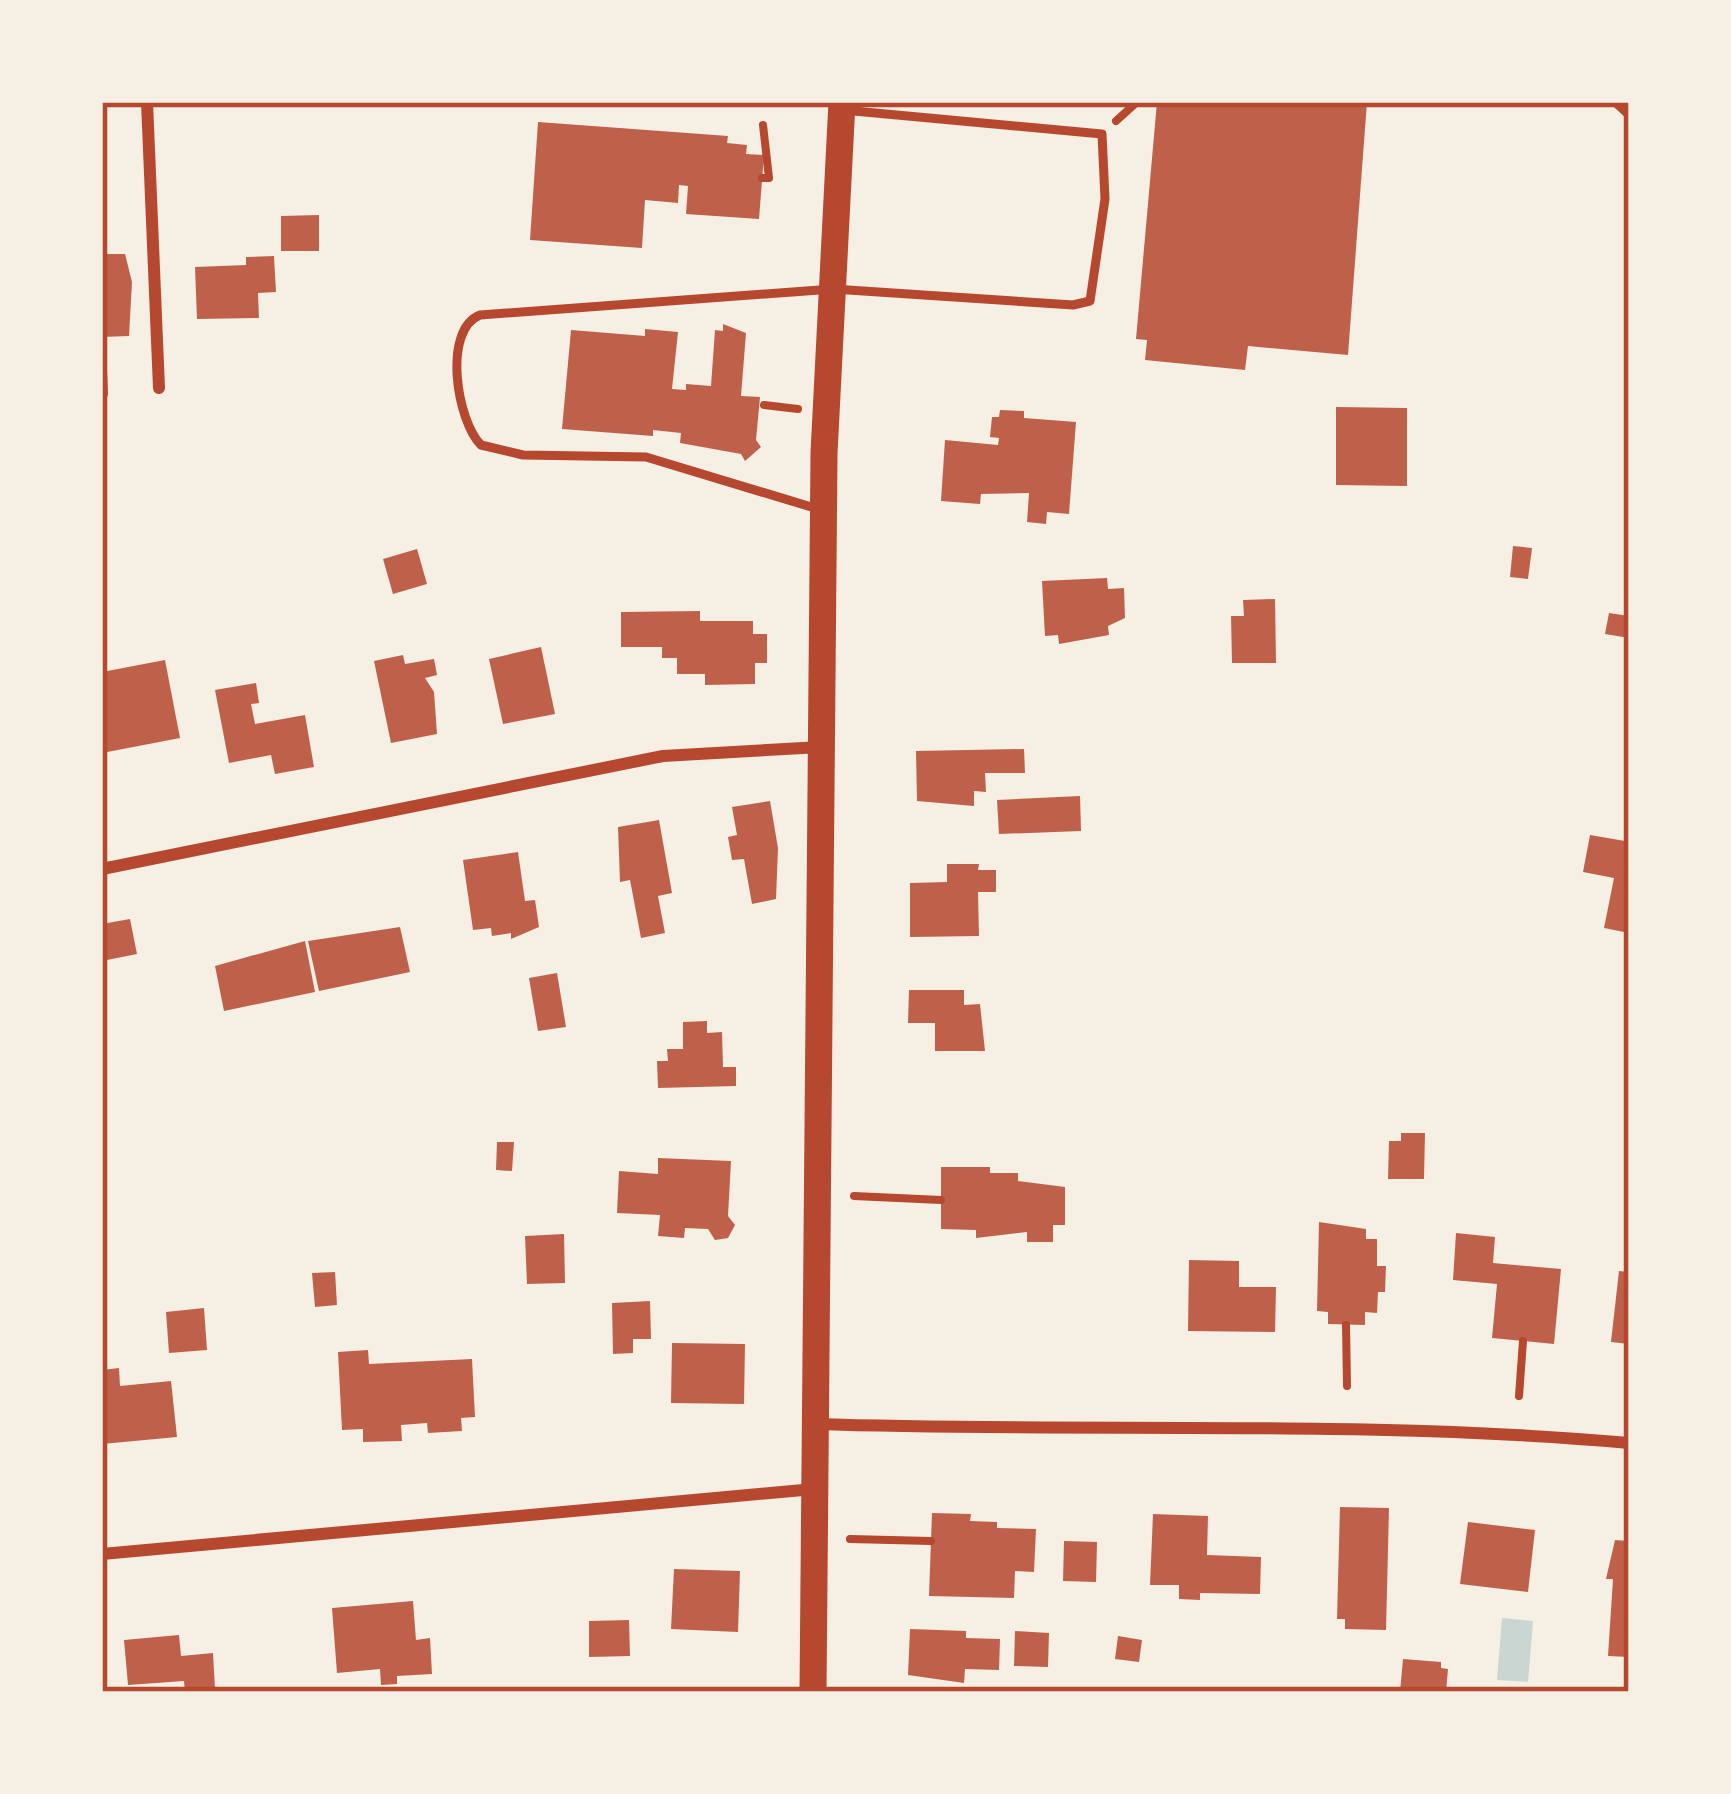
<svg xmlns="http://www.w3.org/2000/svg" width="1731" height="1794" font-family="Jost,sans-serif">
<rect width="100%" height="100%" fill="#f6efe4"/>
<!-- water -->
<path fill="#c9d6d2" d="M1502,1618l31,3 -5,61 -31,-2z"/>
<!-- building -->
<g fill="#bf614a">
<path d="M1157,102h210l-19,253 -100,-9 -3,24 -100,-10 2,-20 -11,-1z"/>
<path d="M538,122l190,14 -1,7 20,2 -1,9 18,1 -5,64 -73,-5 2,-28 -9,-1 -1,18 -33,-3 -3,48 -112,-8z"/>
<path d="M319,215v36h-38v-35z"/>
<path d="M102,254h23l7,28 -3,54 -27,1z"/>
<path d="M274,256l2,36 -18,1 1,25 -62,1 -2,-52 51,-2v-8z"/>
<path d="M723,324l23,9 -5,63 19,1 -4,43 5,7 -16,14 -4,-7 -61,-11 1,-10 -28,-3v6l-91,-7 9,-99 74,6v-7l33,3 -6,57 14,1v-6l25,2 4,-56 8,1z"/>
<path d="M1336,407l71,1v78l-71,-1z"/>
<path d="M1000,410l24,1v7l52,4 -7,92 -22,-2 -1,12 -19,-2 2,-29 -48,1 -1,10 -39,-3 4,-61 53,5 1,-7 -9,-1 2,-20h7z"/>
<path d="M1513,546l19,2 -4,31 -18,-2z"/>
<path d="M417,549l10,35 -34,10 -10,-35z"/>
<path d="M1107,578l1,11 16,-1 1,30 -17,8 1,9 -50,9 -1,-9 -13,1 -3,-55z"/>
<path d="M1275,599l1,64h-44l-1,-47h13l-1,-16z"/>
<path d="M700,611v10h53v13h14v29h-12v21l-50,1v-11h-28v-16h-15v-11h-41v-35z"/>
<path d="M1609,613l20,3v22l-24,-4z"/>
<path d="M541,647l14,67 -52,10 -14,-65z"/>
<path d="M403,655l2,9 29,-5 3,16 -12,3 9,14 3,42 -46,9 -17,-82z"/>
<path d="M165,660l15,78 -78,15v-81z"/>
<path d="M256,683l3,20 -8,1 4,20 50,-9 9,52 -39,7 -4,-19 -42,8 -14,-73z"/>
<path d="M1024,749l1,24h-40l1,19 -12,-1v15l-57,-5 -1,-50z"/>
<path d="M1080,796l1,35 -82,3 -2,-34z"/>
<path d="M770,801l8,47 -2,51 -24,5 -8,-45 -12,1 -4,-23 9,-2 -5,-28z"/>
<path d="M659,820l13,73 -14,3 7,37 -24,5 -11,-58 -10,2 -2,-55z"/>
<path d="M1627,829l2,1v103l-25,-5 10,-50 -31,-6 7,-37 35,6z"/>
<path d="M518,852l7,49 10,-1 4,27 -28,12v-6l-19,3 -1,-8 -18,2 -10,-70z"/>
<path d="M947,864h32l-1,6h18v22h-18l1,44 -69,1v-54l37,-1z"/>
<path d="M130,919l7,35 -35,7v-37z"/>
<path d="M400,927l10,45 -91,19 -11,-50z"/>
<path d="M305,941l10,51 -91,19 -9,-45z"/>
<path d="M557,973l9,54 -28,4 -9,-53z"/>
<path d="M909,990h55v15l16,-1 5,47h-50v-28h-27z"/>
<path d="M707,1021v12l15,-1 1,35h13v19l-78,2 -1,-27h11l-1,-12h16v-27z"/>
<path d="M1401,1133h24l-1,46h-36l1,-38h12z"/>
<path d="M497,1142h17l-2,29 -16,-1z"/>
<path d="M658,1158l73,3 -3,55 7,9 -7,13 -13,2 -7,-11 -23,-1 -1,10 -26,-2 2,-21 -43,-2 2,-42 39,3z"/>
<path d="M941,1167h49v6h28v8l47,6v38h-12v17h-26v-10l-51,6v-8l-35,-1z"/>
<path d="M1319,1222l47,7v10h11v27h9l-1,26h-7l-1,21 -12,-1v13l-37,-1v-12l-11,-1z"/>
<path d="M1456,1233l39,4 -2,26 68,6 -7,75 -62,-6 5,-54 -44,-4z"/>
<path d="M564,1234l1,49 -38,1 -2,-48z"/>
<path d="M1189,1260l50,1v26h37l-1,45 -87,-1z"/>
<path d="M1619,1271l10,1v72l-18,-2z"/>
<path d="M335,1272l2,33 -22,2 -3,-34z"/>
<path d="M650,1301l1,38h-18v14l-20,1 -1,-51z"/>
<path d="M204,1308l3,42 -38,3 -3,-41z"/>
<path d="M672,1343l73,1 -1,60 -73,-1z"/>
<path d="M368,1350l1,14 103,-5 3,58 -14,1 1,13 -34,2 -1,-10 -26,2 1,16 -39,1v-13l-21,1 -4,-78z"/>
<path d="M119,1368l1,18 51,-5 6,56 -75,7v-74z"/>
<path d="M1340,1507l49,1 -3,122 -41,-1v-10h-8z"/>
<path d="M932,1513l39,1 -1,7 27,1v6l39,1 -2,43 -19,-1 -1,27 -85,-2z"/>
<path d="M1153,1514l55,2 -1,39 54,2 -1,37 -60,-1v7l-21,-1v-14h-29z"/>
<path d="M1468,1522l67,8 -7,62 -68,-8z"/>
<path d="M1615,1540l14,1v116l-21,-1 5,-77h-7z"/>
<path d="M1064,1541l33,1 -1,40 -33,-1z"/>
<path d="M674,1569l66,2 -2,61 -67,-3z"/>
<path d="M413,1601l3,39 14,-2 2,36 -35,2v8l-16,1 -1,-16 -43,4 -5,-65z"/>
<path d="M629,1620l1,36 -41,1v-36z"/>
<path d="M910,1629l56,2v7l34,1 -1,31 -34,-1 -1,14 -56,-8z"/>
<path d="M1015,1631l34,2 -1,34 -34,-1z"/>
<path d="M179,1635l2,21 32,-3 2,36 -30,3 -1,-11 -56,4 -4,-45z"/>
<path d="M1118,1636l24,4 -3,22 -24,-3z"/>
<path d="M1403,1659l38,3v6l7,1 -2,23h-46z"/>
</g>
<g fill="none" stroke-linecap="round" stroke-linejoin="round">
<!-- path -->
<g stroke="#b5482f" stroke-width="8">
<path d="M1116,121l21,-19"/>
<path d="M762,178h7l-6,-53"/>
<path d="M102,345l2,49"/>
<path d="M764,405l34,4"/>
<path d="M854,1196l87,4"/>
<path d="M1346,1325l1,61"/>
<path d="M1519,1396l4,-55"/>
<path d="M850,1539l81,2"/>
</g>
<!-- service -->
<g stroke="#b5482f" stroke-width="9">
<path d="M1615,102l12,11"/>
<path d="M818,509l-172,-52 -123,-2 -42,-10c-24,-24 -39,-115 -1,-130l353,-26 240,16 17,-4 15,-102 -3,-65 -259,-24"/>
</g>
<!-- minor -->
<g stroke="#b5482f" stroke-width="12">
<path d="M147,102l12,286"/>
<path d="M102,869l561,-113 158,-9"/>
<path d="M816,1424c271,9 543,-5 813,19"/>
<path d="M102,1554l712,-65"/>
</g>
<!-- primary -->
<path stroke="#b5482f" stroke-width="27" d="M813,1692l11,-1239 18,-351"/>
</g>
<!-- border -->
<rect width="1731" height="1794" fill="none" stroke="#f6efe4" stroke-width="210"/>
<rect x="105" y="105" width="1521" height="1584" fill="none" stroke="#b5482f" stroke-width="4.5"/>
</svg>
